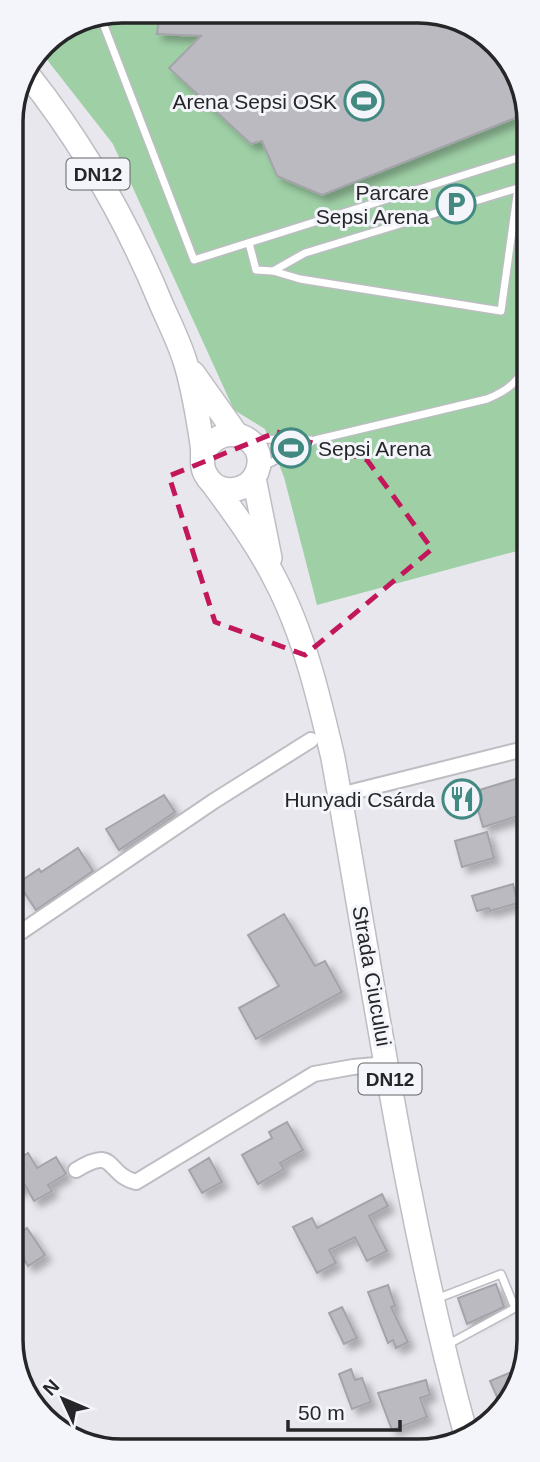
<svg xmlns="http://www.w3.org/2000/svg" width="540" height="1462" font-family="Arial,sans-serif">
<defs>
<filter id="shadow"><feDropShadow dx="6" dy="6" stdDeviation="3.5" flood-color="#0004"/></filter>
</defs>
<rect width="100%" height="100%" fill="#e7e7ed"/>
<!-- green -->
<path fill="#9ecfa5" d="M122,11l318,2 57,30 30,57 1,448 -211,57 -33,-128 -19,-48 -31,-19 -121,-266 -72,-92 7,-14z"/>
<!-- building -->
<g fill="#babac0" stroke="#a3a3a9" stroke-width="2" filter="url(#shadow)">
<path d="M160,11l280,2 57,30 28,52 -10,23 -193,77 -45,-19 -15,-35 -11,3 -82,-76 32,-32 -44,-2z"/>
<path d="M522,777l6,22v14l-45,14 -10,-35z"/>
<path d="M164,795l11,17 -56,38 -13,-21z"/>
<path d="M487,832l7,26 -32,9 -7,-26z"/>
<path d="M78,848l15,23 -57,39 -18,-27 21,-14 2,3z"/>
<path d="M513,884l5,19 -28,8 -1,-3 -12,3 -5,-15z"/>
<path d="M284,914l31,52 10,-5 17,31 -86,47 -17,-31 40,-22 -31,-51z"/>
<path d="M287,1122l16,28 -23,13 4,6 -26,15 -16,-29 30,-17 -3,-6z"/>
<path d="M28,1153l9,15 19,-11 10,17 -18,11 4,6 -18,10 -9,-16 -13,8v-31z"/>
<path d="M209,1158l13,24 -20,11 -13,-23z"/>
<path d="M382,1194l6,12 -19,10 18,35 -20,10 -12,-24 -26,13 7,13 -19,10 -24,-46 19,-9 5,10z"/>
<path d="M27,1228l18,27 -17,11 -15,-25v-3z"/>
<path d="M496,1284l8,23 -37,17 -9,-26z"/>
<path d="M388,1285l7,21 -4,1 17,35 -12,6 -3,-8 -5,3 -20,-51z"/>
<path d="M342,1307l15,31 -13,6 -15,-31z"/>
<path d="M521,1368l-11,26 -12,5 -8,-18z"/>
<path d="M351,1369l4,11 7,-2 9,24 -19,7 -13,-35z"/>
<path d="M426,1380l4,15 -10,3 7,19 -35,13 -14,-37z"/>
</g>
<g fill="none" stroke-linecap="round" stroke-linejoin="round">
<!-- lane casing -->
<g stroke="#bdbdc3" stroke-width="10">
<g id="lane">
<path d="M101,18l93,242 333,-105"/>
<path d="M249,243l7,27 17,1 27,8 201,32 17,-123 -213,65 -32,18"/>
<path d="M253,439l58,1"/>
<path d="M264,466l51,-26 172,-41c20,-8 33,-18 41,-38"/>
<path d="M436,1299l65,-25 14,34 -68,37"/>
</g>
</g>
<!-- street casing -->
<g stroke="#bdbdc3" stroke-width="18">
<g id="street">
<path d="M340,795l188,-47"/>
<path d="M12,938l202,-137 97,-61"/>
<path d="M76,1170c41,-25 29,4 60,12l178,-108 39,-7 34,-3"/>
</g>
</g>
<!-- primary casing -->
<g stroke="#bdbdc3" stroke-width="26">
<g id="primary">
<path d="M29,76c56,71 99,147 133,230 8,18 17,36 23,55 8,26 13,56 17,83 2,11 -2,22 4,31 11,21 42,19 51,-3 13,-34 -36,-55 -54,-18"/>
<path d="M193,373l44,62"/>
<path d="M254,478l16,80"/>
<path d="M213,484c22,30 45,61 62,95 29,55 44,119 58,179 41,226 72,455 133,677"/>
</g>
</g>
<!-- lane -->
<use href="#lane" stroke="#fff" stroke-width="7"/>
<!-- street -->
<use href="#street" stroke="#fff" stroke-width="14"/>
<!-- primary -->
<use href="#primary" stroke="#fff" stroke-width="23"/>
</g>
<!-- marked area -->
<path fill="none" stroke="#c2185b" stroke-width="5" stroke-dasharray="14 9" stroke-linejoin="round" d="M277,432l90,28 65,89 -127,106 -90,-33 -46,-146z"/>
<!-- icons -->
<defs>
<g id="stadium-ring" transform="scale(2.0125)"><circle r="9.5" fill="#f4f5fb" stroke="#428981" stroke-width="1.5"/><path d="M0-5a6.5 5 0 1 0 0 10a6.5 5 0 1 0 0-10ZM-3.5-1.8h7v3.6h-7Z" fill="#428981"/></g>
<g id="parking-ring" transform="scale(2.0125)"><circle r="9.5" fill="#f4f5fb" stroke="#428981" stroke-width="1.5"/><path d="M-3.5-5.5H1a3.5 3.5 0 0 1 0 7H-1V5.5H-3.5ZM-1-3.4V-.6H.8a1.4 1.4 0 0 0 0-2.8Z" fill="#428981"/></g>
<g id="restaurant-ring" transform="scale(2.0125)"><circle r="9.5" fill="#f4f5fb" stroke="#428981" stroke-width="1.5"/><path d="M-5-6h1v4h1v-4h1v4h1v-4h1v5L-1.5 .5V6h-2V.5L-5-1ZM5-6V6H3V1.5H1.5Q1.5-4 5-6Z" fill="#428981"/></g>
</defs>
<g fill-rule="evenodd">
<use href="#stadium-ring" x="364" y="101"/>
<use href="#parking-ring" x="456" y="204"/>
<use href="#stadium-ring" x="291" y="448"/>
<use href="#restaurant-ring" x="462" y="799"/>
</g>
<g text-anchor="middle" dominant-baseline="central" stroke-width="6" stroke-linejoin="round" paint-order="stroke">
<!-- shield labels -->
<g fill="#f4f5fb" stroke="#646467" stroke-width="2">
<rect x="66.5" y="158.5" width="63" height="31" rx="5"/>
<rect x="358.5" y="1063.5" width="63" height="31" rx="5"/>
</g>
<g font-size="19" font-weight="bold" fill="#262628">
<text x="98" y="174">DN12</text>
<text x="390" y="1079">DN12</text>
</g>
<!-- poi labels -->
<g font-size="21" fill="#262628" stroke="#f4f5fb" text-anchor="end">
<text x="337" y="101">Arena Sepsi OSK</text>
<text x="429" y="192">Parcare<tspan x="429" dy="24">Sepsi Arena</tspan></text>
<text x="318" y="448" text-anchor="start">Sepsi Arena</text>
<text x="435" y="799">Hunyadi Csárda</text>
</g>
<!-- street labels -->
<g font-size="21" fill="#262628" stroke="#f4f5fb">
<text transform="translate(372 976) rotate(80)">Strada Ciucului</text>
</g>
</g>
<!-- crop -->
<path d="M0 0H540V1462H0ZM122 23H418A99 99 0 0 1 517 122V1340A99 99 0 0 1 418 1439H122A99 99 0 0 1 23 1340V122A99 99 0 0 1 122 23Z" fill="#f4f5fb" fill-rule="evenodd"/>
<path fill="none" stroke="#262628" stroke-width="3.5" d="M122 23H418A99 99 0 0 1 517 122V1340A99 99 0 0 1 418 1439H122A99 99 0 0 1 23 1340V122A99 99 0 0 1 122 23Z"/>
<!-- north arrow -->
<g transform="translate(63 1399) rotate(314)" stroke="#f4f5fb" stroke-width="5" paint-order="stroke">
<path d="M0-5L12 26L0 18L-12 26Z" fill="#262628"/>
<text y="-10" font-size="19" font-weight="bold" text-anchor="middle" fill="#262628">N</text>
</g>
<!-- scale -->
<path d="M288 1420v10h112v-10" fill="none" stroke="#262628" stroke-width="3.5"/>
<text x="298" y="1420" font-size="21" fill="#262628" stroke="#f4f5fb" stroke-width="5" paint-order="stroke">50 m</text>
</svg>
